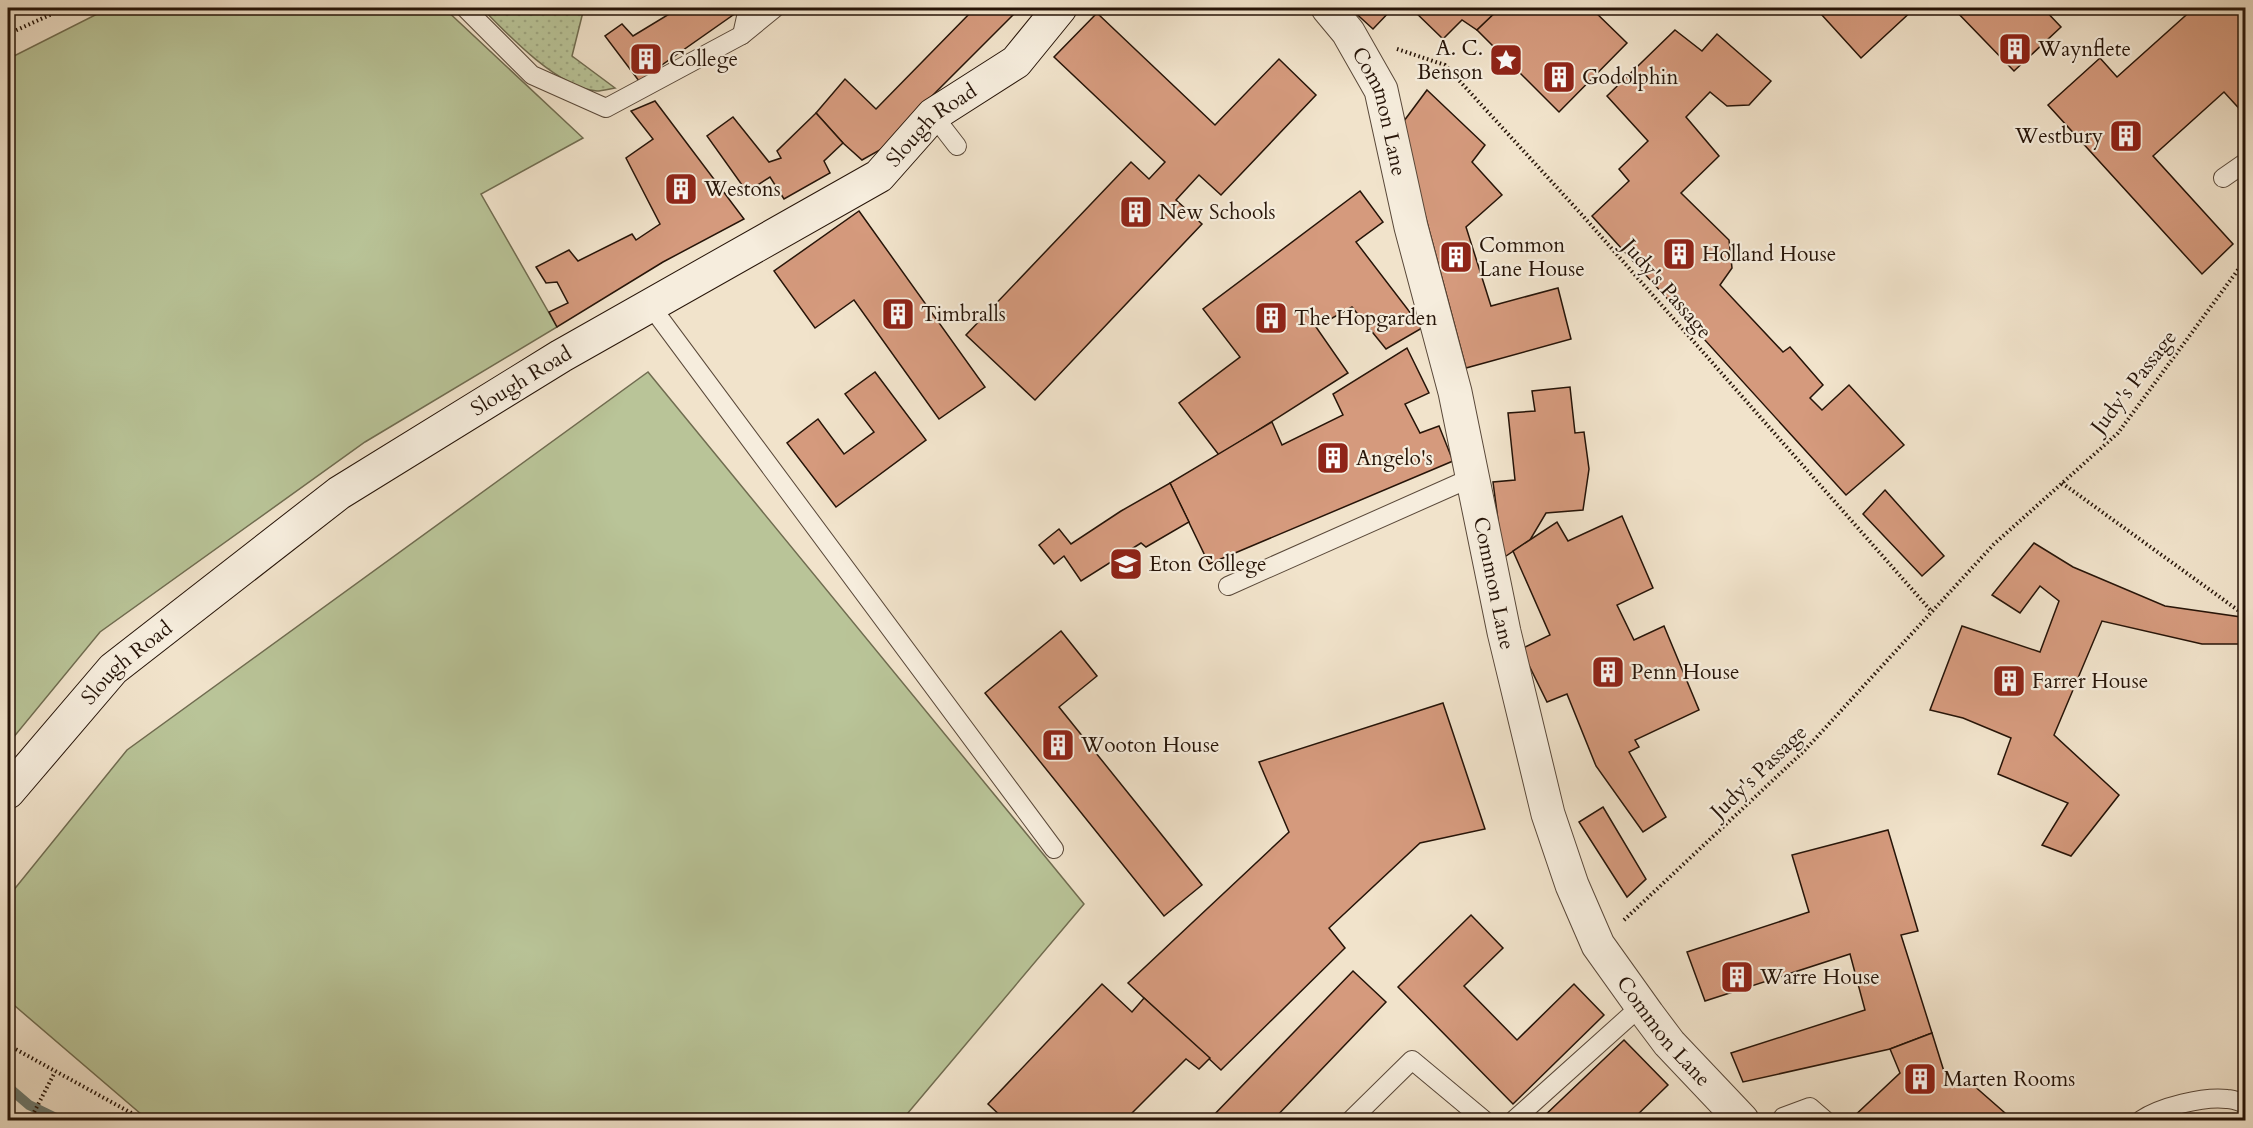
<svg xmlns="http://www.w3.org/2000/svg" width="2253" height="1128" font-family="Cardo,serif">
<defs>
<pattern id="garden-dots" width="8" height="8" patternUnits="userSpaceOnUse" patternTransform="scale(1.5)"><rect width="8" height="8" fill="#b9c498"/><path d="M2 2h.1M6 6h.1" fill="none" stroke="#9fa882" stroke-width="1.8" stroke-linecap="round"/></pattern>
</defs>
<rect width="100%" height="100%" fill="#f1e3cb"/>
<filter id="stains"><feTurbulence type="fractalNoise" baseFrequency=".00333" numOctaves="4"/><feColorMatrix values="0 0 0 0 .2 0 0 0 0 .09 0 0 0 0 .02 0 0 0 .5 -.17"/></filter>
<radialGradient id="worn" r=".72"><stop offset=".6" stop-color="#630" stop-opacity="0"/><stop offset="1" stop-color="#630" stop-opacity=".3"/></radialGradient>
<!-- grass -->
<g fill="#b9c498" stroke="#706c50" stroke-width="1.5">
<path d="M109,8h335l139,130 -102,56 76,133 -192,115 -265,190 -92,112v-685z"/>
<path d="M648,372l436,532 -182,216h-754l-140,-120v-103l119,-147z"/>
</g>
<!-- garden -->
<path fill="url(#garden-dots)" stroke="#706c50" stroke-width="1.5" d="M482,8h102l-12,48 43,32c-6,1 -13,3 -18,3 -39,-3 -90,-57 -115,-83z"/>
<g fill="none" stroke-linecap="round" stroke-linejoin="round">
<!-- stream -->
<path stroke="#6c7a71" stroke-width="10" d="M8,1087l21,18 31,15"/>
</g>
<!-- building -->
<g fill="#d59a7d" stroke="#261408" stroke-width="1.5">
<path d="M679,8h64l-104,73 -34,-45 17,-12 11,12z"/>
<path d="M975,8h45l-102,102 -31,36 -25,14 -19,-17 -27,-30 29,-34 31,30z"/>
<path d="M1350,8h43l-20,21z"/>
<path d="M1411,8h89l-23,22 -15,-10 -19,19z"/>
<path d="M1500,8h91l36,35 -68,69 -82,-82z"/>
<path d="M1827,8h88l-54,50 -40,-44z"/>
<path d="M1953,8h90l18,19 -47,44z"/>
<path d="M2194,8h52v108l-22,-24 -71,64 80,88 -31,30 -154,-169 52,-47 17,19z"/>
<path d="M1097,13l118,112 64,-66 37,36 -95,100 -22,-20 -23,25 26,24 -167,176 -69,-65 165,-173 18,17 16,-17 -111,-105z"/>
<path d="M1675,30l27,21 15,-17 54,47 -22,24 -22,1 -17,-14 -24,25 33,39 -38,37 48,47 3,28 -12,17 63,67 7,-5 33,38 -13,13 12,12 27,-25 55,60 -58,50 -254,-279 37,-35 -10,-12 29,-28 -41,-45z"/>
<path d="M1427,90l58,55 -13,17 30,33 -36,32 25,79 67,-18 13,51 -105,29 -65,-243z"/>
<path d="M655,101l89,118 -81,43 -106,65 -8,-15 19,-9 -11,-21 -11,1 -10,-16 33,-17 9,11 54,-27 4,6 24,-16 -34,-66 27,-19 -22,-28z"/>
<path d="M816,113l27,30 -19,18 6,12 -46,26 -14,-22 -23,15 -40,-56 26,-19 36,45 12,-4 -4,-7z"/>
<path d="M1360,191l23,31 -27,20 66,86 -36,21 -34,-42 -36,20 32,46 -129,82 -40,-52 61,-46 -37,-48z"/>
<path d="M859,211l126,176 -46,32 -85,-119 -39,28 -41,-57z"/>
<path d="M1407,348l22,45 -24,11 15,29 19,-7 14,35 -244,103 -39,-81 102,-61 10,23 61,-30 -10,-21z"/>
<path d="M875,372l51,68 -90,67 -49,-64 31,-24 26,35 30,-22 -29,-38z"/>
<path d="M1570,387l5,46 9,-1 5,37 -6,41 -37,3 -16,27 -27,18 -10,-76 22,-2 -7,-67 27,-2 -3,-20z"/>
<path d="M1170,483l19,39 -43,25 -5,-4 -60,38 -17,-25 -10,8 -15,-19 20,-16 12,15 50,-33z"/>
<path d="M1885,490l59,66 -22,20 -59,-62z"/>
<path d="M1622,516l31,72 -36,17 17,35 30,-14 35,84 -64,30 4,7 -10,5 37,65 -23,15 -47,-66 -29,-72 -20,8 -26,-53 29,-14 -37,-84 44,-29 11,19z"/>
<path d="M2034,543l39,24 92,39 76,11 5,27h-44l-100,-23 -48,114 65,60 -48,61 -29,-11 26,-42 -70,-29 13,-36 -48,-20 -33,-8 32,-84 78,26 19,-51 -19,-15 -20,27 -28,-18z"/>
<path d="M1061,631l36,45 -38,31 143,178 -38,31 -179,-223z"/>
<path d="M1443,703l42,126 -65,14 -91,85 16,20 -124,122 -93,-87 161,-151 -30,-70z"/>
<path d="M1603,807l43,72 -19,18 -48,-75z"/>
<path d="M1888,830l30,101 -17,4 31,98 -42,16 -147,33 -12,-29 134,-43 -15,-56 -145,47 -18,-49 122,-40 -17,-57z"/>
<path d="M1471,915l32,33 -39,38 53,54 57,-56 30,31 -91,89 -115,-117z"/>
<path d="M1353,971l33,31 -113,118h-64z"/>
<path d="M1102,984l30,28 12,-14 66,60 -11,11 -13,-10 -61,61h-120l-17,-16z"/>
<path d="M1932,1033l15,48 17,-4 49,43h-163l50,-47 -10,-24z"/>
<path d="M1624,1040l44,45 -36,35h-92z"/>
</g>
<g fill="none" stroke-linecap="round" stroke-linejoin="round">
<!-- lane casing -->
<g stroke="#594839" stroke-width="20">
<g id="lane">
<path d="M465,8l67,67 74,33 136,-73 33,-27"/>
<path d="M742,35l6,-27"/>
<path d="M933,115l24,31"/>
<path d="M2223,178l23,-16"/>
<path d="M650,305l404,544"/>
<path d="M1228,586l245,-109"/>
<path d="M1351,1120l61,-60 72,60"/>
<path d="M1514,1120l127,-114"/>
<path d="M1781,1120l2,-3 27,-10 15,13"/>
<path d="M2141,1120c19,-13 63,-24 86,-21 6,0 13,3 19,5"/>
</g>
</g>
<!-- street casing -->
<g stroke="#594839" stroke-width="35">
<g id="street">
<path id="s1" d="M1328,8l20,24 33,58 30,137 44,165 49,240 44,182 24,71 26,60 50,70 21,28 73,77"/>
</g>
</g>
<!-- secondary casing -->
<g stroke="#261408" stroke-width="35">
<g id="secondary">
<path id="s2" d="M8,792l105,-123 226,-176 222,-137 318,-180 54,-61 83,-53 44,-54"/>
</g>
</g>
<!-- path -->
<g stroke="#261408" stroke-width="4" stroke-dasharray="1.5 3" stroke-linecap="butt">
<path d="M8,34l57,-26"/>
<path d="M1397,49l48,16 138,151 349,396"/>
<path d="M2062,483l184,133"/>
<path d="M1624,920l180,-169 190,-207 124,-111 128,-174"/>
<path d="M8,1045l136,75"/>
<path d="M30,1120l25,-48"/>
</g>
<!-- lane -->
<use href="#lane" stroke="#f6eddd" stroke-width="18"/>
<!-- street -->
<use href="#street" stroke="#f6eddd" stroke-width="33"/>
<!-- secondary -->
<use href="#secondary" stroke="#f6eddd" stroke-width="33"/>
</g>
<!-- icons -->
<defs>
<g id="building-square" transform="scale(1.725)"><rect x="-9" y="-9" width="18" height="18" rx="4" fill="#8f2418" stroke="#f6eddd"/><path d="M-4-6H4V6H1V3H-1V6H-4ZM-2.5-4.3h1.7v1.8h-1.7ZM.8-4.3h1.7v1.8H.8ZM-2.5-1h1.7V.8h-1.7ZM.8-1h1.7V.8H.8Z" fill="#fff"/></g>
<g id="sight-square" transform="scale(1.725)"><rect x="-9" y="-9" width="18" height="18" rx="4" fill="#8f2418" stroke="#f6eddd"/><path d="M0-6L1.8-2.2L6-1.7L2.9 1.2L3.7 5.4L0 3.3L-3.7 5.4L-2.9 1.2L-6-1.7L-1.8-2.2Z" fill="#fff"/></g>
<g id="school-square" transform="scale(1.725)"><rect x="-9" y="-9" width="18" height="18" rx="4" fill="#8f2418" stroke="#f6eddd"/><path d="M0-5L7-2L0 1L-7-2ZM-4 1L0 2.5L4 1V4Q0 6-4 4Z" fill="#fff"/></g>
</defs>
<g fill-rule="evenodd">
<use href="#building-square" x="2015" y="49"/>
<use href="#building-square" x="646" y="59"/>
<use href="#sight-square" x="1506" y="60"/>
<use href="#building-square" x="1559" y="77"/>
<use href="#building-square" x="2126" y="136"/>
<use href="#building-square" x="681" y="189"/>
<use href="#building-square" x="1136" y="212"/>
<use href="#building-square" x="1679" y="254"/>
<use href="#building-square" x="1456" y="257"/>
<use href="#building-square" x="898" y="314"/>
<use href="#building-square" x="1271" y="318"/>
<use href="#building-square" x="1333" y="458"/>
<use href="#school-square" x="1126" y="564"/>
<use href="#building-square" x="1608" y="672"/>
<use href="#building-square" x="2009" y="681"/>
<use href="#building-square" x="1058" y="745"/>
<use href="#building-square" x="1737" y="977"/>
<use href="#building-square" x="1920" y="1079"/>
</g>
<g text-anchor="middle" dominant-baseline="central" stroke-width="4.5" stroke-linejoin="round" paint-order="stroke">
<!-- poi labels -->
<g font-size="21" fill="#261408" stroke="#f6eddd" text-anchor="start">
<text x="1483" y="48" text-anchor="end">A. C.<tspan x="1483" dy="24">Benson</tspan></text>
<text x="2038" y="49">Waynflete</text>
<text x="669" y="59">College</text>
<text x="1582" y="77">Godolphin</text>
<text x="2103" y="136" text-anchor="end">Westbury</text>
<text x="704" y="189">Westons</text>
<text x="1159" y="212">New Schools</text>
<text x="1479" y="245">Common<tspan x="1479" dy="24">Lane House</tspan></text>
<text x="1702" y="254">Holland House</text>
<text x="921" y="314">Timbralls</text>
<text x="1294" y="318">The Hopgarden</text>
<text x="1356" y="458">Angelo's</text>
<text x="1149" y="564">Eton College</text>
<text x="1631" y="672">Penn House</text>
<text x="2032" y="681">Farrer House</text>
<text x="1081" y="745">Wooton House</text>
<text x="1760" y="977">Warre House</text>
<text x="1943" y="1079">Marten Rooms</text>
</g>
<!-- street labels -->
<g font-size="21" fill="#261408" stroke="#f6eddd">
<text stroke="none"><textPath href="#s1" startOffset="118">Common Lane</textPath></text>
<text stroke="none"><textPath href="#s2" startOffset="1148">Slough Road</textPath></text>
<text transform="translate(1667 289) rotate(49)">Judy's Passage</text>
<text stroke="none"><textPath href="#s2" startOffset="662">Slough Road</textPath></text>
<text transform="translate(2134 382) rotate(-52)">Judy's Passage</text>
<text stroke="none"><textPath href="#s1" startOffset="604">Common Lane</textPath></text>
<text stroke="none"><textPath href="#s2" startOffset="176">Slough Road</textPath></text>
<text transform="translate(1759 772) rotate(-44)">Judy's Passage</text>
<text stroke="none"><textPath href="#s1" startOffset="1090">Common Lane</textPath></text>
</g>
</g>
<!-- margin -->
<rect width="2253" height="1128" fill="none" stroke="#f1e3cb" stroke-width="30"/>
<rect x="9" y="9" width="2235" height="1110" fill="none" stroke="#261408" stroke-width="3"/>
<rect x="15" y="15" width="2223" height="1098" fill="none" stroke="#261408" stroke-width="1.5"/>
<rect width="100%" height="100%" filter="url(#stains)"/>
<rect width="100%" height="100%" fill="url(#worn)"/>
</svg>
